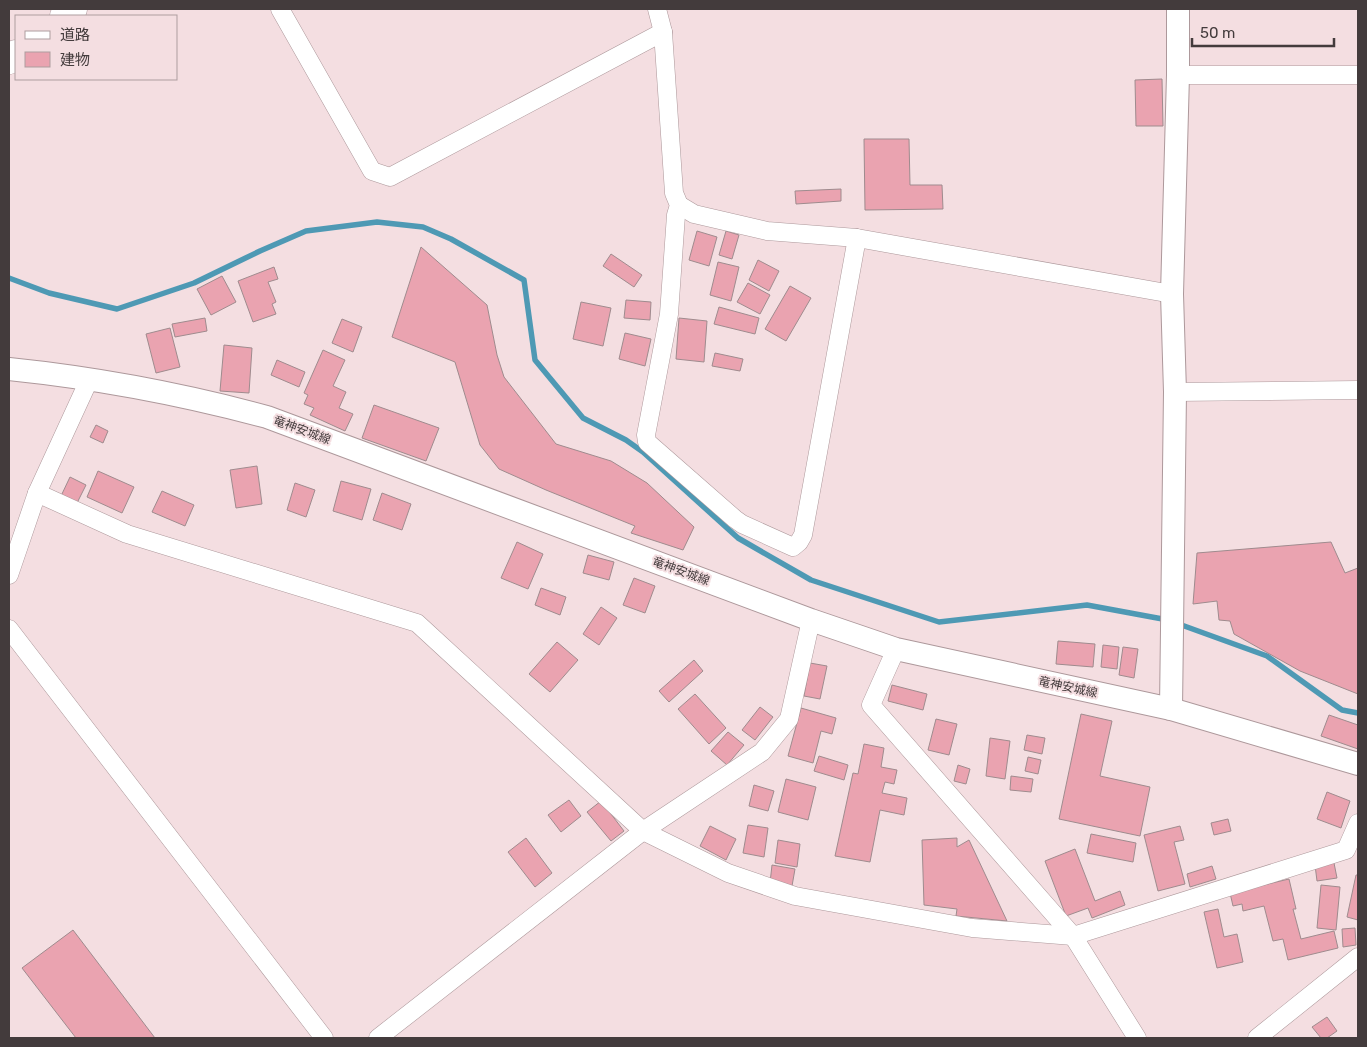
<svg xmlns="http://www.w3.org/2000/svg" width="1367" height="1047" font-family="Rubik,'Noto Sans JP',sans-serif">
<rect width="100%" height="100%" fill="#f4dee1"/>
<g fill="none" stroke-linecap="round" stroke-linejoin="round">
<!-- stream -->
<g stroke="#4e99b4" stroke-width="5.5">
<path d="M9,278l40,15 68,16 77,-26 66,-32 46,-20 71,-9 46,5 28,12 73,41 11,80 48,58 43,22 17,12 95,86 73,42 128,42 148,-17 81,15"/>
<path d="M1176,623l91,33 75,54 16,3"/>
</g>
</g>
<!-- building -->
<g fill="#eaa3b0" stroke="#9f8b8e">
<path d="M1162,79l1,47h-27l-1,-46z"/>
<path d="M864,139h45l1,46h32l1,24 -78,1z"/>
<path d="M841,189v12l-45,3 -1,-13z"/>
<path d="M697,231l20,6 -8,29 -20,-6z"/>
<path d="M726,231l13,4 -7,24 -13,-4z"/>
<path d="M421,247l66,58 10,50 7,22 52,67 55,17 36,22 47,44 -11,23 -52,-17 4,-7 -89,-36 -47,-21 -19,-24 -25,-83 -63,-25z"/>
<path d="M611,254l31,21 -8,12 -31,-21z"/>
<path d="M758,260l21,11 -10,20 -20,-11z"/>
<path d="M718,262l21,5 -8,34 -21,-6z"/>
<path d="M274,267l4,12 -10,3 8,20 -4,2 4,10 -23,8 -15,-41z"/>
<path d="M222,276l14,26 -25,13 -14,-26z"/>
<path d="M748,283l22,12 -10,19 -23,-12z"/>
<path d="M790,286l21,12 -25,43 -21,-12z"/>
<path d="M626,300l25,2 -1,18 -26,-2z"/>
<path d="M581,302l30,6 -8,38 -30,-7z"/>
<path d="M719,307l40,11 -4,16 -41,-10z"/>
<path d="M205,318l2,13 -32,6 -3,-13z"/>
<path d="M679,318l28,3 -3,41 -28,-3z"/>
<path d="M342,319l20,8 -9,25 -21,-9z"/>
<path d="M170,328l10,39 -24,6 -10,-39z"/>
<path d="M625,333l26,6 -6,27 -26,-7z"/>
<path d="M224,345l28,3 -3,45 -29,-2z"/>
<path d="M323,350l22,10 -12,26 13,6 -7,16 14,6 -8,17 -35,-16 4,-7 -10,-4 4,-9 -4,-2z"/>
<path d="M715,353l28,6 -3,12 -28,-5z"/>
<path d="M277,360l28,12 -6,15 -28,-12z"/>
<path d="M374,405l65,23 -13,33 -64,-23z"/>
<path d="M96,425l12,6 -5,12 -13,-6z"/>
<path d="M257,466l5,38 -26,4 -6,-38z"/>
<path d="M98,471l36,16 -12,26 -35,-16z"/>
<path d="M70,477l16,8 -9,18 -16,-7z"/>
<path d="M341,481l30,8 -9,31 -29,-9z"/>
<path d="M295,483l20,7 -9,27 -19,-7z"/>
<path d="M162,491l32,14 -9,21 -33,-14z"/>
<path d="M382,493l29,11 -9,26 -29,-10z"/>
<path d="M517,542l26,12 -15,35 -27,-11z"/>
<path d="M1331,542l14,31 13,-5v126l-58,-23 -66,-37 -4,-13 -11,-1 -2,-19 -24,3 4,-51z"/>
<path d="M588,555l26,7 -5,18 -26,-7z"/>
<path d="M634,578l21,8 -10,27 -22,-8z"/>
<path d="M541,588l25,9 -6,18 -25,-10z"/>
<path d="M601,607l16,11 -18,27 -16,-11z"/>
<path d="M1058,641l37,3 -2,23 -37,-3z"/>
<path d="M557,642l21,18 -28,32 -21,-18z"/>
<path d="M1103,645l16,2 -2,22 -16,-2z"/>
<path d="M1123,647l15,2 -4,29 -15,-3z"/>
<path d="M694,660l9,11 -34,31 -10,-11z"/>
<path d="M810,663l17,3 -7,33 -16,-3z"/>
<path d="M892,685l35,9 -4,16 -35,-9z"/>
<path d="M695,694l31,34 -17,16 -31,-35z"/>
<path d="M760,707l13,10 -18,23 -13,-10z"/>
<path d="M801,708l35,10 -4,16 -11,-3 -8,32 -25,-7z"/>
<path d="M1081,714l31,7 -12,55 50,11 -10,49 -81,-17z"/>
<path d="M1329,715l29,10v24l-37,-13z"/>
<path d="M936,719l21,5 -8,31 -21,-5z"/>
<path d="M728,732l16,13 -17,20 -16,-14z"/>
<path d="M1027,735l18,3 -3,16 -18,-4z"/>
<path d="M990,738l20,3 -5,38 -19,-3z"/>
<path d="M864,744l20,4 -3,19 16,3 -3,14 -9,-2 -3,11 25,5 -3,17 -24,-5 -10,52 -35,-6 18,-83 5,1z"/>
<path d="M819,756l29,9 -4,15 -30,-9z"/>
<path d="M1028,757l13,3 -3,14 -13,-3z"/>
<path d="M958,765l12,4 -4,15 -12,-3z"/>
<path d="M1011,776l22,3 -2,13 -21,-2z"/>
<path d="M786,779l30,8 -8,33 -30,-8z"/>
<path d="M754,785l20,6 -6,20 -19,-5z"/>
<path d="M1327,792l23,9 -9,27 -24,-9z"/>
<path d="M569,800l12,16 -20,16 -13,-17z"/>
<path d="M601,801l23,30 -13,10 -24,-29z"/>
<path d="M1228,819l3,12 -17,4 -3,-12z"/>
<path d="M748,825l20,3 -4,29 -21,-4z"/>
<path d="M710,826l26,13 -10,21 -26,-14z"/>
<path d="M1180,826l4,14 -10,2 11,42 -27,7 -14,-56z"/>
<path d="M1091,834l45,9 -3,19 -46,-9z"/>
<path d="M526,838l26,35 -17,14 -27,-35z"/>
<path d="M957,838v9l12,-7 38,81 -51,-5 1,-7 -33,-4 -2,-65z"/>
<path d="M778,840l22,4 -3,23 -22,-4z"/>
<path d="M1075,849l20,52 25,-10 5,14 -33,13 -4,-10 -22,8 -21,-55z"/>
<path d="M1334,863l3,15 -20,3 -2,-16z"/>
<path d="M772,865l23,4 -3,17 -22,-3z"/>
<path d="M1212,866l4,13 -26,8 -3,-13z"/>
<path d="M1356,875h2v45l-11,-3z"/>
<path d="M1289,879l7,30h-3l8,30 33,-8 4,17 -50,12 -5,-21 -10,2 -9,-35 -21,5 -1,-7 -9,2 -3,-13z"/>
<path d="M1321,885l19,2 -4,43 -19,-2z"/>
<path d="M1218,909l6,28 13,-3 6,28 -26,6 -13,-56z"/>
<path d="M1355,928l1,17 -13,2 -1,-18z"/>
<path d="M73,930l82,108h-79l-54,-70z"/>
<path d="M1327,1017l10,14 -10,7h-6l-9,-11z"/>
</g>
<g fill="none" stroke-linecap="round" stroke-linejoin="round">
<!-- minor casing -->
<g stroke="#ad989b" stroke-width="19">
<g id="minor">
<path d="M280,9l92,162 18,6 273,-145"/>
<path d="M657,9l6,23 11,161 5,12 -3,10 -7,99 -23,121 1,7 88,77 7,5 51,23 6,-5 4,-7 54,-297"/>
<path d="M1178,75h180"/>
<path d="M679,205l15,9 73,17 90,7 315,56"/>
<path d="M1175,392l183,-2"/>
<path d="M37,493l90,41 290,89 226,208 85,42 67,23 177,32 101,8 273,-86 12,-27"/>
<path d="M9,575l28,-82 52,-113"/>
<path d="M9,629l315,409"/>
<path d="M896,649l-25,56 202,231 64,102"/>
<path d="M378,1038l265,-207 119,-79 27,-33 22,-99"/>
<path d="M1257,1038l101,-81"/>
</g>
</g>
<!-- tertiary casing -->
<g stroke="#ad989b" stroke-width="24">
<g id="tertiary">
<path d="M9,369c87,9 173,25 258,48l544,203 85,29 275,60 187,55"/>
<path d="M1171,709l4,-317 -3,-98 6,-219v-66"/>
</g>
</g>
<!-- primary casing -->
<g stroke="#ad989b" stroke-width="29">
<g id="primary">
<path d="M64,16l9,-7"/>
<path d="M9,60l7,-6"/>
</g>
</g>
<!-- minor -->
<use href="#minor" stroke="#fff" stroke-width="18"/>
<!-- tertiary -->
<use href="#tertiary" stroke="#fff" stroke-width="22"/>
<!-- primary -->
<use href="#primary" stroke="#fff" stroke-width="28"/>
</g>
<g text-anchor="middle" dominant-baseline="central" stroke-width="4" stroke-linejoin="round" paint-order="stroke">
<!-- street labels -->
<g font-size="12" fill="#433b3c" stroke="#f4dee1">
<text transform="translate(302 430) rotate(20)">竜神安城線</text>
<text transform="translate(681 571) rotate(20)">竜神安城線</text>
<text transform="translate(1068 687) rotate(12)">竜神安城線</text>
</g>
</g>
<!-- border -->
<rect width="1367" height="1047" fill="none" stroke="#433b3c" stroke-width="20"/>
<!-- legend -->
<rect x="15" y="15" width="162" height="65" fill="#f4dee1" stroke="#ad9d9f"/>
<rect x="25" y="31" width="25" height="8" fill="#ffffff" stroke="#ad9d9f"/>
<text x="60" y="40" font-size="15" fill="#433b3c">道路</text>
<rect x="25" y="52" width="25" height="15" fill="#eaa3b0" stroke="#ad9d9f"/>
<text x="60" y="65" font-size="15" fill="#433b3c">建物</text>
<!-- scale -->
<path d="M1192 38v8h142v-8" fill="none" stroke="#433b3c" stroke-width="2.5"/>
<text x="1200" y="38" font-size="15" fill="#433b3c" stroke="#f4dee1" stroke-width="4" paint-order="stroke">50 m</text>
</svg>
